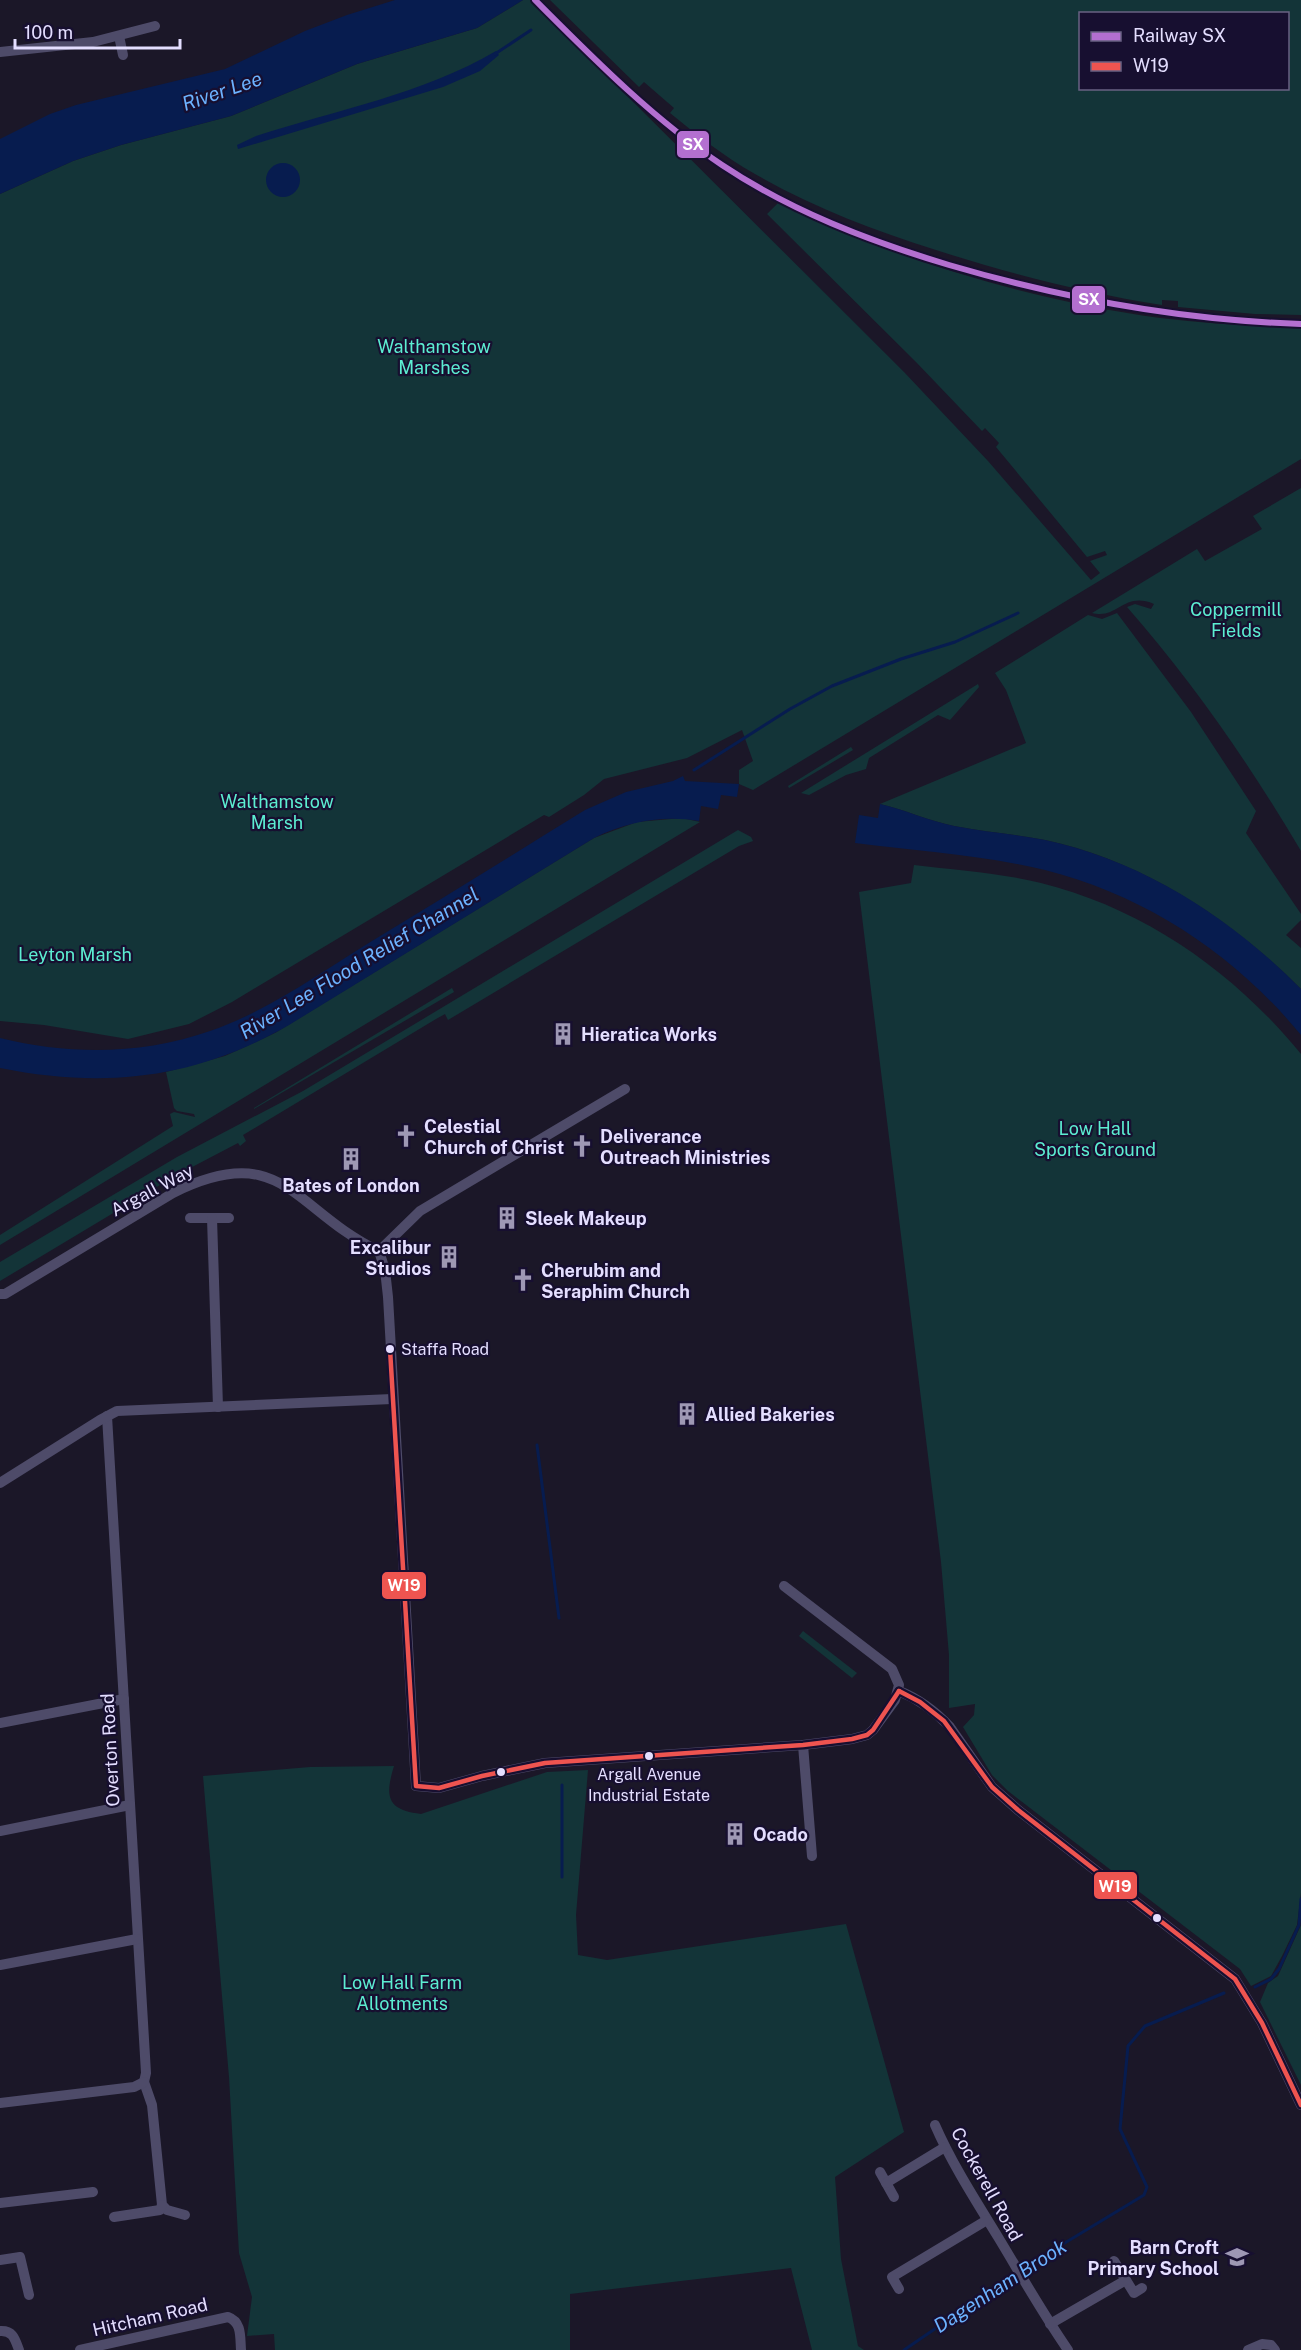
<svg xmlns="http://www.w3.org/2000/svg" width="1301" height="2350" font-family="'Public Sans',sans-serif">
<rect width="100%" height="100%" fill="#1b1728"/>
<!-- green -->
<g fill="#133438" fill-rule="evenodd">
<path d="M523,0h8l373,372 84,89 103,119 9,-7 -10,-12 17,-6 -2,-4 -18,6 -91,-110 3,-4 -14,-15 -3,3 -66,-69 -149,-148 11,-11c116,56 254,98 382,115 47,6 94,8 141,9v132l-548,331 -14,-6v-14l14,-9 -11,-31 -55,28 -83,21 -20,16 -35,22 -5,-2 -312,187 -43,22 -61,15 -84,-14 -44,-4v-827l73,-33 48,-16 110,-29 126,-52 120,-36z"/>
<path d="M550,0h751v315l-46,-1 -77,-7v-6l-16,-1v5c-77,-12 -152,-31 -226,-55 -63,-20 -124,-43 -181,-76 -30,-17 -58,-39 -85,-61l4,-5 -30,-26 -5,5zM1080,14h208v74h-208z"/>
<path d="M1301,488v363c-51,-86 -108,-169 -174,-244l8,-3 16,5 3,-5c-31,-13 -36,16 -62,9l105,-64 8,12 57,-32 -9,-13z"/>
<path d="M1117,613l74,99 65,99 -10,22 55,81v6l-15,15 15,13v41c-70,-70 -158,-128 -256,-149 -30,-6 -61,-8 -91,-14 -25,-5 -48,-16 -74,-22l146,-61 -20,-53 -11,-17 93,-58 14,4z"/>
<path d="M978,684l1,3 -29,33 -12,-5 -69,43 -3,11 -20,6 -37,20 -8,-2z"/>
<path d="M851,747l2,3 -64,38 -1,-2z"/>
<path d="M682,818l18,4 -700,423v-10l173,-109 -3,-12 4,-2 21,5 -1,-3 -17,-3 -3,-3 -8,-36 59,-16 50,-23 319,-195 43,-16z"/>
<path d="M738,830l13,7 2,4 -14,5 -291,174 -3,-6 -9,5 -193,116 3,6 -6,5 -2,-3 -63,33 -175,105v-19l177,-105 126,-66z"/>
<path d="M914,865c42,5 86,8 127,18 104,26 193,89 260,171v839l-4,32 -15,31 -11,20 -20,10 -11,-17 -232,-178 -16,-16 -29,-48 11,-12 1,-11 -26,4v-53l-8,-93 -82,-670 52,-9z"/>
<path d="M452,988l2,4 -200,117v-1z"/>
<path d="M803,1631l54,42 -5,5 -53,-42z"/>
<path d="M394,1766c-9,30 -8,44 27,48l126,-42 41,-2 -12,145 2,40 29,5 239,-36 58,208 -69,45 6,82 17,87 6,4h-52l-21,-82 -221,26v56h-295l-1,-16 -27,2 5,-39 -13,-44 -10,-176 -26,-301 107,-9z"/>
<path d="M1301,1925v160l-41,-83 8,-19 10,-7z"/>
</g>
<!-- water -->
<g fill="#071c4f">
<path d="M395,0h128l-46,28 -120,36 -126,52 -110,29 -48,16 -73,33v-55l50,-25 26,-9 149,-36 80,-38 42,-16z"/>
<path d="M496,51l3,4 -19,16 -37,16 -205,62 -1,-4 19,-9c80,-26 167,-42 240,-85z"/>
<circle cx="283" cy="180" r="17"/>
<path d="M683,776l2,5 54,3 -2,13 -16,-2 -3,14 -17,-3 -2,15c-37,-6 -72,1 -105,17l-305,187c-94,54 -184,64 -289,43v-30c70,17 141,17 210,-7 58,-20 110,-58 162,-90 71,-43 142,-87 213,-131l41,-18 47,-11z"/>
<path d="M880,804c26,6 49,17 74,22 30,6 61,8 91,14 98,21 186,78 256,149v46c-67,-81 -154,-139 -256,-165 -62,-15 -127,-19 -190,-27l4,-28 19,3z"/>
</g>
<g fill="none" stroke-linecap="round" stroke-linejoin="round">
<!-- stream -->
<g stroke="#071c4f" stroke-width="3">
<path d="M495,54l36,-24"/>
<path d="M694,770l96,-61 42,-23 69,-27 54,-17 63,-29"/>
<path d="M537,1445l22,173"/>
<path d="M562,1877v-92"/>
<path d="M1255,1987l16,-8 8,-10 20,-44 2,-26"/>
<path d="M904,2350l126,-86 114,-69 3,-8 -27,-58 8,-83 17,-20 79,-33"/>
</g>
<!-- street -->
<g stroke="#4e4b69" stroke-width="10">
<path d="M119,36l4,19"/>
<path d="M0,52l93,-10 62,-16"/>
<path d="M190,1218h39"/>
<path d="M212,1218l6,189"/>
<path d="M379,1251l6,19 3,27 28,489 23,2 43,-12 63,-13 258,-18 49,-6 15,-4 6,-5 22,-30 4,-15 -7,-16 -108,-83"/>
<path d="M379,1251l41,-40 205,-122"/>
<path d="M0,1294h5l168,-101c110,-55 121,18 206,58"/>
<path d="M107,1416l39,657 -2,9"/>
<path d="M0,1483l100,-63 17,-9 275,-12"/>
<path d="M899,1691c20,8 36,20 51,36l42,60 26,23 217,169 27,44 39,82"/>
<path d="M0,1723l124,-24"/>
<path d="M803,1745l9,111"/>
<path d="M0,1831l130,-26"/>
<path d="M0,1965l137,-26"/>
<path d="M144,2082l8,23 10,100 5,5 18,5"/>
<path d="M0,2103l134,-16 10,-5"/>
<path d="M935,2125c17,39 41,76 63,112 23,38 45,77 70,113"/>
<path d="M880,2172l14,25"/>
<path d="M886,2183l59,-36"/>
<path d="M0,2203l93,-11"/>
<path d="M114,2217l46,-7 2,-5"/>
<path d="M0,2260l20,-3 9,38"/>
<path d="M1114,2261l20,32 8,-5"/>
<path d="M899,2289l-7,-12 95,-57"/>
<path d="M1050,2324l76,-44"/>
<path d="M0,2331c13,-1 15,8 19,19"/>
<path d="M80,2350l148,-33c14,5 12,20 13,33"/>
<path d="M1248,2350l14,-6 9,1 4,5"/>
</g>
<!-- bus-1 casing -->
<g stroke="#170f30" stroke-width="9">
<g id="bus-1">
<path d="M390,1349l26,437 23,2 43,-12 63,-13 258,-18 49,-6 15,-4 6,-5 26,-39"/>
<path d="M899,1691l21,11 24,19 48,66 26,23 217,169 27,44 39,82"/>
</g>
</g>
<!-- bus-1 -->
<use href="#bus-1" stroke="#ee5450" stroke-width="4.5"/>
<!-- rail-1 casing -->
<g stroke="#170f30" stroke-width="10">
<path id="rail-1" d="M535,0c59,59 117,118 187,165 69,46 147,76 227,100 116,34 231,55 352,59"/>
</g>
<!-- rail-1 -->
<use href="#rail-1" stroke="#b36fd0" stroke-width="6"/>
</g>
<!-- icons -->
<defs>
<g id="building-bare" transform="scale(1.8)"><path d="M-4-6H4V6H1V3H-1V6H-4ZM-2.5-4.3h1.7v1.8h-1.7ZM.8-4.3h1.7v1.8H.8ZM-2.5-1h1.7V.8h-1.7ZM.8-1h1.7V.8H.8Z" fill="#9e98b4" stroke="#170f30" stroke-width="2.5" paint-order="stroke"/></g>
<g id="church-bare" transform="scale(1.8)"><path d="M-1.2-6h2.4v3.5h3.3v2.4h-3.3V6h-2.4V-.1h-3.3v-2.4h3.3Z" fill="#9e98b4" stroke="#170f30" stroke-width="2.5" paint-order="stroke"/></g>
<g id="school-bare" transform="scale(1.8)"><path d="M0-5L7-2L0 1L-7-2ZM-4 1L0 2.5L4 1V4Q0 6-4 4Z" fill="#9e98b4" stroke="#170f30" stroke-width="2.5" paint-order="stroke"/></g>
</defs>
<g fill-rule="evenodd">
<use href="#building-bare" x="563" y="1034"/>
<use href="#church-bare" x="406" y="1136"/>
<use href="#church-bare" x="582" y="1146"/>
<use href="#building-bare" x="351" y="1159"/>
<use href="#building-bare" x="507" y="1218"/>
<use href="#building-bare" x="449" y="1257"/>
<use href="#church-bare" x="523" y="1280"/>
<use href="#building-bare" x="687" y="1414"/>
<use href="#building-bare" x="735" y="1834"/>
<use href="#school-bare" x="1237" y="2257"/>
</g>
<!-- markers -->
<g fill="#e4deff" stroke="#170f30" stroke-width="2">
<circle cx="390" cy="1349" r="5"/>
<circle cx="649" cy="1756" r="5"/>
<circle cx="501" cy="1772" r="5"/>
<circle cx="1157" cy="1918" r="5"/>
</g>
<g text-anchor="middle" dominant-baseline="central" stroke-width="4.5" stroke-linejoin="round" paint-order="stroke">
<!-- bus labels -->
<g font-size="16" fill="#e4deff" stroke="#170f30" text-anchor="start">
<text x="401" y="1349">Staffa Road</text>
<text x="649" y="1774" text-anchor="middle">Argall Avenue<tspan x="649" dy="21">Industrial Estate</tspan></text>
</g>
<!-- park labels -->
<g font-size="18" fill="#5cedd1" stroke="#170f30">
<text x="434" y="346">Walthamstow<tspan x="434" dy="21">Marshes</tspan></text>
<text x="1236" y="609">Coppermill<tspan x="1236" dy="21">Fields</tspan></text>
<text x="277" y="801">Walthamstow<tspan x="277" dy="21">Marsh</tspan></text>
<text x="75" y="954">Leyton Marsh</text>
<text x="1095" y="1128">Low Hall<tspan x="1095" dy="21">Sports Ground</tspan></text>
<text x="402" y="1982">Low Hall Farm<tspan x="402" dy="21">Allotments</tspan></text>
</g>
<!-- poi labels -->
<g font-size="18" font-weight="bold" fill="#e4deff" stroke="#170f30" text-anchor="start">
<text x="581" y="1034">Hieratica Works</text>
<text x="424" y="1126">Celestial<tspan x="424" dy="21">Church of Christ</tspan></text>
<text x="600" y="1136">Deliverance<tspan x="600" dy="21">Outreach Ministries</tspan></text>
<text x="351" y="1185" text-anchor="middle">Bates of London</text>
<text x="525" y="1218">Sleek Makeup</text>
<text x="431" y="1247" text-anchor="end">Excalibur<tspan x="431" dy="21">Studios</tspan></text>
<text x="541" y="1270">Cherubim and<tspan x="541" dy="21">Seraphim Church</tspan></text>
<text x="705" y="1414">Allied Bakeries</text>
<text x="753" y="1834">Ocado</text>
<text x="1219" y="2247" text-anchor="end">Barn Croft<tspan x="1219" dy="21">Primary School</tspan></text>
</g>
<!-- street labels -->
<g font-size="18" fill="#e4deff" stroke="#170f30">
<text transform="translate(152 1190) rotate(-28)">Argall Way</text>
<text transform="translate(110 1750) rotate(-93)">Overton Road</text>
<text transform="translate(987 2184) rotate(61)">Cockerell Road</text>
<text transform="translate(150 2317) rotate(-13)">Hitcham Road</text>
</g>
<!-- water labels -->
<g font-size="20" font-style="italic" fill="#6cb2ff" stroke="#170f30">
<text transform="translate(222 91) rotate(-19)">River Lee</text>
<text transform="translate(359 963) rotate(-31)">River Lee Flood Relief Channel</text>
<text transform="translate(1000 2286) rotate(-33)">Dagenham Brook</text>
</g>
</g>
<g stroke="#170f30" stroke-width="2">
<rect x="676" y="130" width="34" height="29" rx="6" fill="#b36fd0"/>
<rect x="1071" y="285" width="35" height="29" rx="6" fill="#b36fd0"/>
<rect x="381" y="1571" width="46" height="29" rx="6" fill="#ee5450"/>
<rect x="1093" y="1871" width="45" height="29" rx="6" fill="#ee5450"/>
</g>
<g font-size="16" text-anchor="middle" font-weight="bold" fill="#fff">
<text x="693" y="150">SX</text>
<text x="1089" y="305">SX</text>
<text x="404" y="1591">W19</text>
<text x="1115" y="1892">W19</text>
</g>
<!-- legend -->
<rect x="1079" y="12" width="210" height="78" fill="#170f30" stroke="#696283" stroke-width="1.5"/>
<rect x="1091" y="32" width="30" height="9" fill="#b36fd0" stroke="#696283" stroke-width="1.5"/>
<text x="1133" y="42" font-size="18" fill="#e4deff">Railway SX</text>
<rect x="1091" y="62" width="30" height="9" fill="#ee5450" stroke="#696283" stroke-width="1.5"/>
<text x="1133" y="72" font-size="18" fill="#e4deff">W19</text>
<!-- scale -->
<path d="M15 39v9h165v-9" fill="none" stroke="#e4deff" stroke-width="3"/>
<text x="24" y="39" font-size="18" fill="#e4deff" stroke="#170f30" stroke-width="4.5" paint-order="stroke">100 m</text>
</svg>
